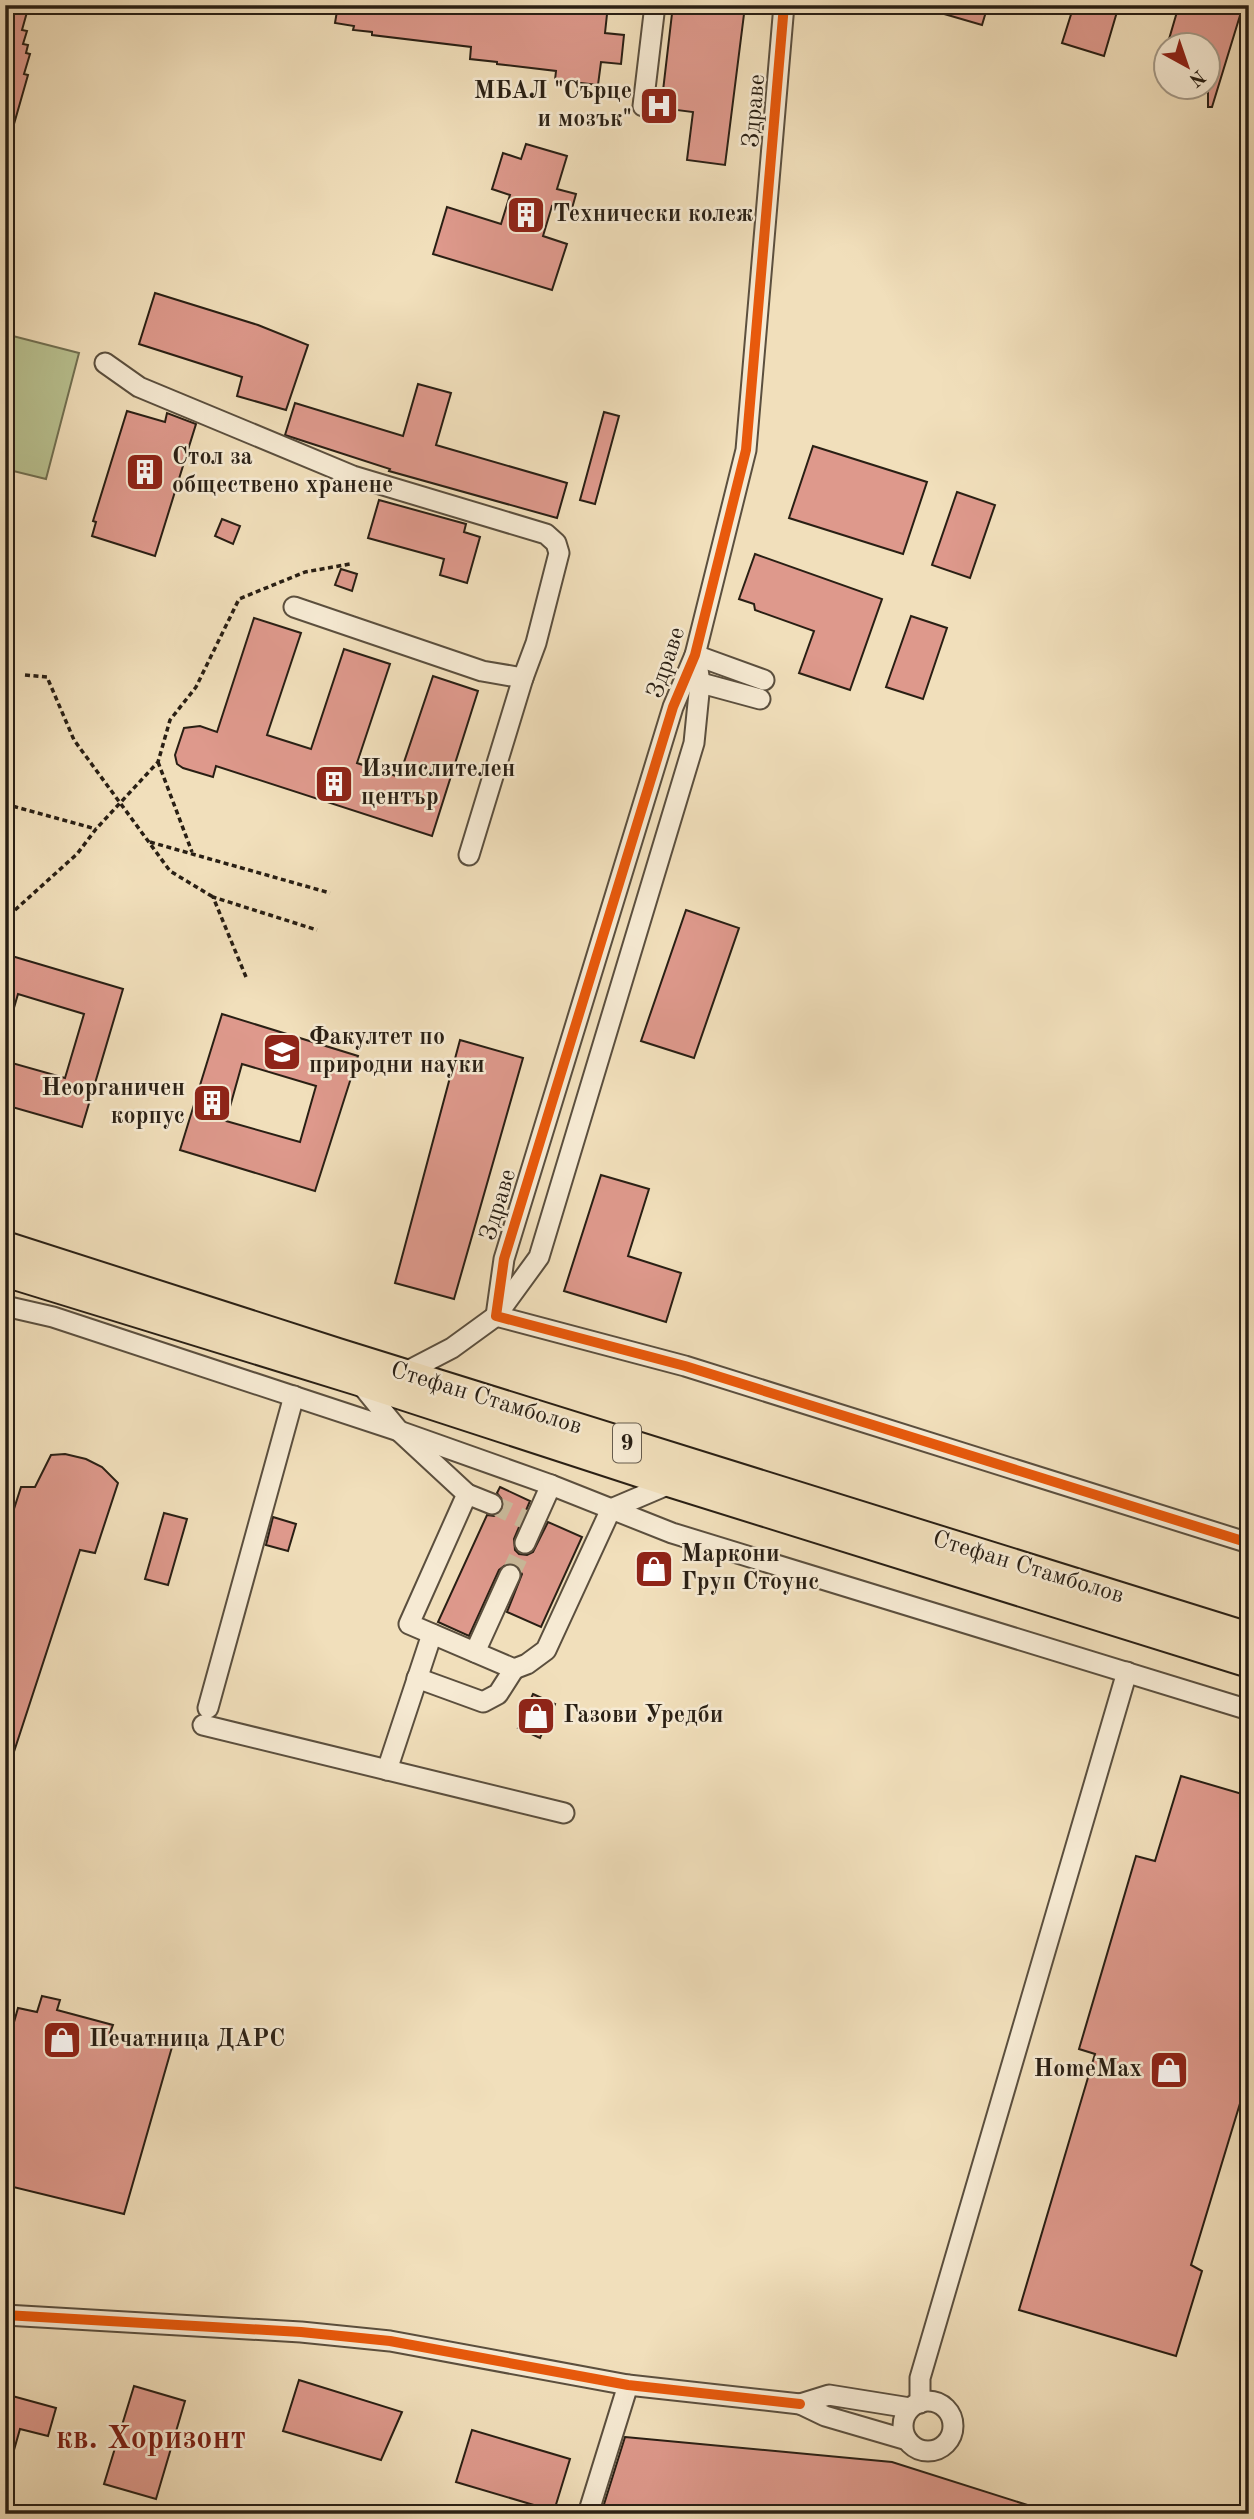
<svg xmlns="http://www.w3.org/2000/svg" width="1254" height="2519" font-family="'Old Standard TT',serif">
<rect width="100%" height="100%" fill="#f1dfbb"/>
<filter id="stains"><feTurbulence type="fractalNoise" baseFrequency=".00286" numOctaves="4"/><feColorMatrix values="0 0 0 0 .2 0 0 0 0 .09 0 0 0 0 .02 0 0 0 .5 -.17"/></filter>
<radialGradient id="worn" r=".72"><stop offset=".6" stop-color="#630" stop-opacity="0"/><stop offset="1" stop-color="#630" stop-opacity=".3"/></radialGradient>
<!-- grass -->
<path fill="#b9c291" stroke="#717052" stroke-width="2" d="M5,334l74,19 -33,126 -41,-10z"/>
<!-- building -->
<g fill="#de998c" stroke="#291f14" stroke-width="2" fill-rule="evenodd">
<path d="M5,5h24l-7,25 5,1 -4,13 5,1 -2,8 4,1 -6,20 4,1 -18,63h-5z"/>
<path d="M338,5h270l-3,28 19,2 -3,29 -20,-2 -3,23 -43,-5 1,-9 -59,-7v-2l-27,-3 1,-12 -99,-12v-3l-19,-2 1,-4 -19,-3z"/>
<path d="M673,5l71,9 -19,151 -38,-5 6,-48 -32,-4z"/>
<path d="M928,5h60l-6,20 -55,-16z"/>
<path d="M1074,5h45l-15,51 -42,-13z"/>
<path d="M1179,5h48l15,4 -30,98h-4v-61h-41z"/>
<path d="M526,144l41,12 -10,33 19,5 -5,18 -19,-6 -9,30 24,8 -15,46 -119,-36 14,-47 54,17 9,-29 -18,-6 11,-36 18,6z"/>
<path d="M155,293l103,32 50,20 -22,65 -49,-14 5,-19 -103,-33z"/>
<path d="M418,384l33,9 -15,52 131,38 -10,35 -168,-47 1,-2 -105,-34 10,-32 108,33z"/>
<path d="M127,411l38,11 2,-9 29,11 -41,132 -63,-20 4,-14 -3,-1z"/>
<path d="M604,412l15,4 -24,88 -15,-4z"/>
<path d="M813,446l114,36 -24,72 -114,-36z"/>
<path d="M957,492l38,13 -25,73 -38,-13z"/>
<path d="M379,500l87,24 -2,8 16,5 -13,46 -27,-8 4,-16 -76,-21z"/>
<path d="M222,519l18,7 -7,18 -18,-8z"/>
<path d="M755,554l127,45 -32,91 -51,-17 15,-42 -59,-21 -1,-6 -15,-5z"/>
<path d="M341,569l16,5 -5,17 -17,-6z"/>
<path d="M911,616l36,12 -24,71 -37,-12z"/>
<path d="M254,618l47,15 -34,102 44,14 33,-100 46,15 -33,99 42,14 34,-101 45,15 -46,145 -216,-70 -3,11 -30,-9 -6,-4 -2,-9 9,-27 16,-2 17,6z"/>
<path d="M686,910l53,18 -45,130 -53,-17z"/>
<path d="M5,954l118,35 -41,138 -77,-22v-44l60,17 19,-64 -66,-20 -9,31 -4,-1z"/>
<path d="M222,1014l136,42 -43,135 -135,-41zM242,1064l74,22 -16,56 -74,-21z"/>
<path d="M460,1040l63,18 -69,241 -59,-16z"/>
<path d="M601,1175l48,14 -21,67 53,17 -15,49 -102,-31z"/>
<path d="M65,1454l21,5 16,8 16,16 -23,70 -15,-3 -72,220h-3v-233l16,-50h14l16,-32z"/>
<path d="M500,1487l30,14 -16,38 1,11 4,4 8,1 6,-3 15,-30 34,15 -41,90 -34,-15 15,-38 -6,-10 -8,-1 -9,7 -30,66 -31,-14 49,-107 7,1 9,-7 1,-7 -7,-9z"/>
<path d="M164,1513l23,6 -19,66 -23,-6z"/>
<path d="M273,1517l23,7 -8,27 -22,-6z"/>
<path d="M533,1694l22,10 -15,34 -22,-10z"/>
<path d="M1181,1776l68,20v292l-4,-1 -54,178 11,6 -26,85 -157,-46 76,-256 -16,-5 57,-193 19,5z"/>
<path d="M42,1996l18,4 -3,10 56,15 -3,8 62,14 -48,167 -119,-29v-131l13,-46 19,4z"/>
<path d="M299,2380l103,32 -21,48 -98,-29z"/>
<path d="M134,2386l51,15 -29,98 -52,-15z"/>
<path d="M5,2394l51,14 -8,28 -28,-7 -10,35h-5z"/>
<path d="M472,2430l98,29 -16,52 -98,-29z"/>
<path d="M625,2437l267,25 151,48 -1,4h-441z"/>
</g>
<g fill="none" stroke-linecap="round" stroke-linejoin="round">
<!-- minor-tunnel -->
<g stroke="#c9b99a" stroke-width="19" stroke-dasharray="19 10" stroke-linecap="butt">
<path d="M492,1504l32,15"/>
<path d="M510,1575l15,-32"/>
</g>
<!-- minor casing -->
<g stroke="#5b4f3e" stroke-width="23">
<g id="minor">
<path d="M643,106l12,-101"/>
<path d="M105,363l34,24 214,89 193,58 10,9 3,10 -23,90 -13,35 -54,177"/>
<path d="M294,607l188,64 41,7"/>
<path d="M695,655l69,25"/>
<path d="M690,680l70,19"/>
<path d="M5,1306l48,11 346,114 152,54 121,48 577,177"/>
<path d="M496,1316l8,-57 169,-552 22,-52 51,-205 38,-445"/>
<path d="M496,1316l189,50 564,177"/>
<path d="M404,1373l48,-25 44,-32 43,-59 155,-514 6,-60 -4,-27"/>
<path d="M359,1382l40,49 68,63 -58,130 105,45 13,-5 19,-14 65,-141 61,-26"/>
<path d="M467,1494l25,10"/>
<path d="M525,1543l26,-58"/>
<path d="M475,1652l35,-77"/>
<path d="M417,1678l66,24 15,-8 16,-25"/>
<path d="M208,1708l86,-312"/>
<path d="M203,1725l361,88"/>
<path d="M387,1770l45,-136"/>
<path d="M5,2315l296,17 89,9 238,44 172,19"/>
<circle cx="928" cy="2426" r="25"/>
<path d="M920,2403v-25l207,-706"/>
<path d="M907,2440l-82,-24 -25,-12 29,-9 81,13"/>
<path d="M588,2514l40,-129"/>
</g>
</g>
<!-- highway casing -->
<g stroke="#291f14" stroke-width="32">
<g id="highway">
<path d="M5,1246l333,107 911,284"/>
<path d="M5,1272l354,109 313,102 577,180"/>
</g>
</g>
<!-- path -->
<g stroke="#291f14" stroke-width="3.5" stroke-dasharray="5 3.5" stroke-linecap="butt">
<path d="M25,675l22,2 27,63 96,131 43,26"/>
<path d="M158,762l34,90"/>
<path d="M5,804l91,25"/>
<path d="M150,842l180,51"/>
<path d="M15,910l62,-56 19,-25 62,-67 12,-42 26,-33 43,-88 66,-27 45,-8"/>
<path d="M246,977l-33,-80 104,33"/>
</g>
<!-- minor -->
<use href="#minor" stroke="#f6ead3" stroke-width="19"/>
<!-- highway -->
<use href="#highway" stroke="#f1dfbb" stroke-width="28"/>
<!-- cycleway casing -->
<g stroke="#f6ead3" stroke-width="15">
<g id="cycleway">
<path d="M784,5l-38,445 -51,205 -22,52 -169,552 -8,57 189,50 564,177"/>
<path d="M5,2315l296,17 89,9 238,44 172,19"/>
</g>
</g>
<!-- cycleway -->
<use href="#cycleway" stroke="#e8590c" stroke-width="10"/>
</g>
<!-- icons -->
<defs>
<g id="hospital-square" transform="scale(2.0125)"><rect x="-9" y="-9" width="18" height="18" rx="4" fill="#8f2418" stroke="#f6ead3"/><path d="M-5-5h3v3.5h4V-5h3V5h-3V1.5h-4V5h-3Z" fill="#fff"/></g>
<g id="building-square" transform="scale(2.0125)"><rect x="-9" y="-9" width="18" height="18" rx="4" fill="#8f2418" stroke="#f6ead3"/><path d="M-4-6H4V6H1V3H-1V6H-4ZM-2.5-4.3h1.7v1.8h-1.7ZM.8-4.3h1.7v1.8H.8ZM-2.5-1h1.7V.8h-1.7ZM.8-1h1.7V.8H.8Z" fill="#fff"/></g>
<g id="university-square" transform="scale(2.0125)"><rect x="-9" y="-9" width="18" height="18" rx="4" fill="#8f2418" stroke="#f6ead3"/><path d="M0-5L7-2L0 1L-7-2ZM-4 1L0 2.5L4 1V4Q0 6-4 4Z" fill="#fff"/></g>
<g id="shop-square" transform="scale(2.0125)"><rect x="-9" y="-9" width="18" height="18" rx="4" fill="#8f2418" stroke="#f6ead3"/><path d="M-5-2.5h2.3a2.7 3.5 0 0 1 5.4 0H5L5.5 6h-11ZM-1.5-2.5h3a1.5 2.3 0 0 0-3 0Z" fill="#fff"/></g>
</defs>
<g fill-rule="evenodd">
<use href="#hospital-square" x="659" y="106"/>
<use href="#building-square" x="526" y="215"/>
<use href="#building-square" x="145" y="472"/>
<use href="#building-square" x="334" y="784"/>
<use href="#university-square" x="282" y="1052"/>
<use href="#building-square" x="212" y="1103"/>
<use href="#shop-square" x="654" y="1569"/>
<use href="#shop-square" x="536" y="1716"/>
<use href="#shop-square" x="62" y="2040"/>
<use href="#shop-square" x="1169" y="2070"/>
</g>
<g text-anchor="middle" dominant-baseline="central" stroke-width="5" stroke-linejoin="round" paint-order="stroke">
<!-- shield labels -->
<rect fill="#f6ead3" stroke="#665c4d" stroke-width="2" x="613" y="1423.5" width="28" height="39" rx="5"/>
<g font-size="23" font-weight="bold" fill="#291f14">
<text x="627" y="1443">9</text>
</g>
<!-- poi labels -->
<g font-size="24" font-weight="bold" fill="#291f14" stroke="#f6ead3" text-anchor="start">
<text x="632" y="92" text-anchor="end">МБАЛ "Сърце<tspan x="632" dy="28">и мозък"</tspan></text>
<text x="553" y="215">Технически колеж</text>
<text x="172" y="458">Стол за<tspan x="172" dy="28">обществено хранене</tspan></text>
<text x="361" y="770">Изчислителен<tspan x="361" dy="28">център</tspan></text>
<text x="309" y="1038">Факултет по<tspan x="309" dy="28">природни науки</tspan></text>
<text x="185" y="1089" text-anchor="end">Неорганичен<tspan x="185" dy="28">корпус</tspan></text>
<text x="681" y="1555">Маркони<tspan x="681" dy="28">Груп Стоунс</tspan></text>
<text x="563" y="1716">Газови Уредби</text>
<text x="89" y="2040">Печатница ДАРС</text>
<text x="1142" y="2070" text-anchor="end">HomeMax</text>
</g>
<!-- street labels -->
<g font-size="24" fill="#291f14" stroke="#f6ead3">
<text transform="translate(755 111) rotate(-85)">Здраве</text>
<text transform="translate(667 663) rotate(-71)">Здраве</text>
<text transform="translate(499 1205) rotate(-73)">Здраве</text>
<text transform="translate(486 1399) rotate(17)">Стефан Стамболов</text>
<text transform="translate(1028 1568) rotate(17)">Стефан Стамболов</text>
</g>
<!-- district labels -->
<g font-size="32" font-weight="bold" fill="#7a1f14" stroke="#f6ead3">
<text x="151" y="2440">кв. Хоризонт</text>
</g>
</g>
<!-- margin -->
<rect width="1254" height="2519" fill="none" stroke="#f1dfbb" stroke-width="28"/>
<rect x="7" y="7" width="1240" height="2505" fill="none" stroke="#291f14" stroke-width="3.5"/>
<rect x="14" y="14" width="1226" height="2491" fill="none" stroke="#291f14" stroke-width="2"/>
<!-- north arrow -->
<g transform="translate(1187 66) rotate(140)"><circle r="33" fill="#f6ead3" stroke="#a49987" stroke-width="2"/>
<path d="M0-5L12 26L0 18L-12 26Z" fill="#8f2418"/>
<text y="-10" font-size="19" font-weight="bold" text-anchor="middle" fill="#291f14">N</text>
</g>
<rect width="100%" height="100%" filter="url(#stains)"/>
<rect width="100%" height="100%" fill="url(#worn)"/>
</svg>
